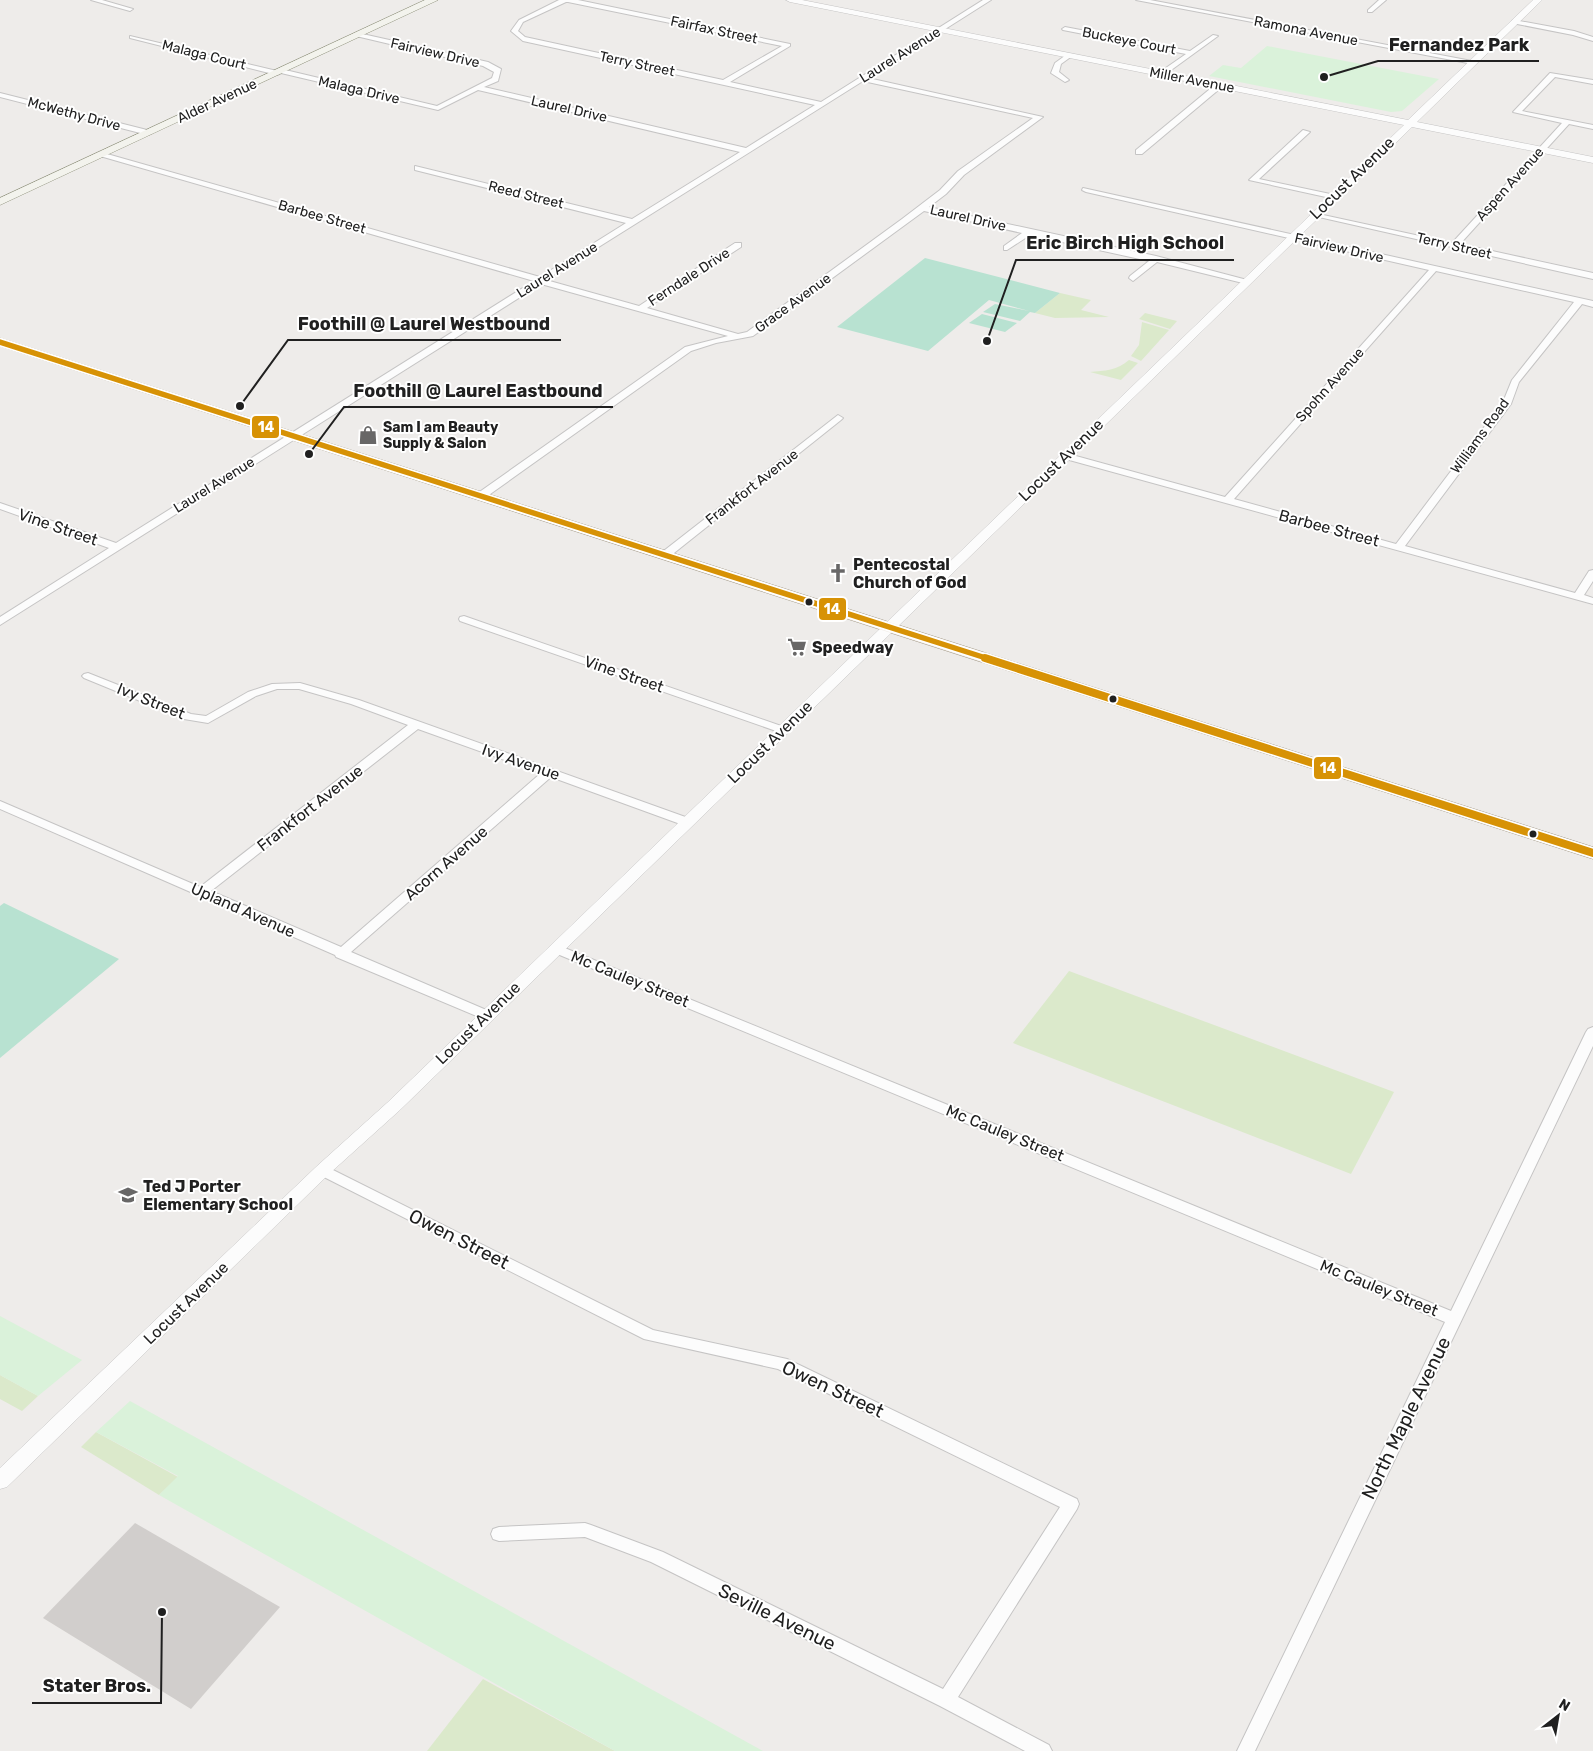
<svg xmlns="http://www.w3.org/2000/svg" width="1593" height="1751" font-family="Rubik,sans-serif">
<rect width="100%" height="100%" fill="#eeecea"/>
<!-- grass -->
<g fill="#dbe9cb">
<path d="M1060,293l31,7 -10,10 28,7 -54,1 -20,-5z"/>
<path d="M1145,313l32,8 -7,8 -31,-10z"/>
<path d="M1142,322l27,8 -28,31 -10,-5 8,-11z"/>
<path d="M1129,360l9,3 -17,17 -31,-8c14,-1 28,-2 39,-12z"/>
<path d="M1069,971l325,121 -43,82 -338,-131z"/>
<path d="M0,1375l38,21 -16,15 -22,-12z"/>
<path d="M96,1432l82,45 -19,18 -78,-48z"/>
<path d="M483,1679l132,72h-188z"/>
</g>
<!-- park -->
<g fill="#daf2da">
<path d="M1267,46l172,33 -37,32 -11,1 -182,-36 14,-11 18,3z"/>
<path d="M0,1316l82,44 -44,36 -38,-21z"/>
<path d="M130,1401l633,350h-148l-456,-256 19,-19 -82,-44z"/>
</g>
<!-- pitch -->
<g fill="#b8e2d1">
<path d="M925,258l135,35 -25,20 -5,-1 -10,9 -37,-9 12,-8 34,7 -40,-11 -61,51 -91,-24z"/>
<path d="M982,314l35,9 -12,9 -36,-9z"/>
<path d="M4,903l115,56 -119,99v-152z"/>
</g>
<!-- building -->
<path fill="#d1cecc" d="M135,1523l145,84 -89,102 -148,-91z"/>
<g fill="none" stroke-linecap="round" stroke-linejoin="round">
<!-- minor casing -->
<g stroke="#c5c4c4" stroke-width="2">
<g id="minor">
<path d="M91,0h11l31,9 -3,2z"/>
<path d="M559,0h19l212,44v2l-60,36 91,20 162,-102h8l-123,78 175,39 -79,58 -18,19 -17,13 227,49 95,25 -4,3 -90,-22 -24,19 -4,-3 1,-2 19,-15 -119,-26 -23,15h-3v-4l18,-13 -98,-22 -171,125 -37,7 -25,8 -205,146h-8v-4l207,-146 43,-11 -187,-52 -541,341v-8l109,-69 -109,-39v-6l116,40 418,-262 -434,-125v-4l440,125 86,-54 -211,-53v-4l217,53 108,-67 -262,-62 -40,20 -157,-37 -4,2 -147,-37v-2l147,35 4,-2 156,37 55,-28 2,-6 -11,-6 -127,-30v-2l2,-1 130,29 13,7 -3,12 -14,6 262,61 69,-43 -292,-64 -12,-10 8,-11zM566,2h2l214,44 -59,34 -198,-43 -7,-6 5,-9zM863,81l170,37 -75,53 -18,19 -38,29 -155,113 -9,2 -91,-26 94,-61v-4h-6l-96,63 -93,-26z"/>
<path d="M1136,0h14l327,62 -4,2z"/>
<path d="M1379,0h7l-14,12h-4v-2z"/>
<path d="M1514,20l60,11 19,6v4l-20,-6 -61,-12v-2z"/>
<path d="M1065,27l125,24 23,-16 5,1 -55,40 -4,-2 1,-2 26,-18 -123,-24 -1,-1z"/>
<path d="M1066,55l6,1 -11,8 -2,8 10,8 -4,2 -14,-9 4,-10z"/>
<path d="M1550,73l43,7v4l-38,-7 -33,34 71,14v4l-24,-5 -109,120 133,29v6l-283,-64 4,-2 138,30 110,-120 -49,-11z"/>
<path d="M1216,84l7,2 -81,68h-6v-4z"/>
<path d="M0,93l151,38 1,2 -4,2 -148,-38z"/>
<path d="M1303,130l7,2 -51,47 76,16v4l-86,-19z"/>
<path d="M1083,188l510,113v6l-11,-3 -63,78 -8,22 -106,142 170,47 14,-22 4,-1v11l-9,14 9,3v6l-531,-146v-4l3,-1 160,44 204,-227 -343,-78 -4,-2zM1436,271l138,31 -62,78 -9,22 -107,142 -162,-45z"/>
<path d="M838,415l5,3 -2,2 -172,137h-8l-1,-2 1,-2z"/>
<path d="M464,616l323,112 2,2 -2,2h-8l-319,-111 -1,-2 1,-2z"/>
<path d="M88,673l103,41 15,2 42,-24 24,-8 28,-1 59,17 332,119 2,3 -6,4 -4,-1 -132,-48 -200,175 140,60 2,3 -2,3 -5,2 -150,-63 -1,-2 -335,-146v-8l200,86 208,-162 -57,-21 -52,-15h-22l-21,7 -48,27 -24,-4 -100,-41 -2,-2 2,-2zM418,729l123,44 -200,174 -130,-56z"/>
<path d="M555,944l896,367 135,-279 2,-3 5,-2v19l-338,705h-18l208,-429 -895,-371 -1,-3z"/>
<path d="M323,1165l330,165 134,29 290,140 2,5 -2,5 -119,188 91,48 3,6h-27l-85,-45 -289,-144 -66,-25 -86,4 -6,-2 -2,-5 2,-5 6,-2 86,-4 6,2 72,27 280,137 117,-182 -282,-138 -134,-30 -326,-165 -2,-4 2,-4z"/>
</g>
</g>
<!-- tertiary casing -->
<g stroke="#c5c4c4" stroke-width="1">
<path id="tertiary" d="M786,0h16l606,120 125,-120h9l-125,122 176,35v6l-181,-36 -1012,983 -71,64 -322,313 -7,2v-21l317,-302 71,-64 1016,-977 -614,-123z"/>
</g>
<!-- secondary casing -->
<g stroke="#959783" stroke-width="1">
<path id="secondary" d="M425,0h13l-438,205v-7z"/>
</g>
<!-- primary casing -->
<g stroke="#a39a88" stroke-width="1">
<path id="primary" d="M0,338l1593,509v12l-1593,-513z"/>
</g>
<!-- minor -->
<use href="#minor" fill="#fcfcfc" fill-rule="evenodd"/>
<!-- tertiary -->
<use href="#tertiary" fill="#fcfcfc" fill-rule="evenodd"/>
<!-- secondary -->
<use href="#secondary" fill="#f3f3ed" fill-rule="evenodd"/>
<!-- primary -->
<use href="#primary" fill="#f1ece7" fill-rule="evenodd"/>
<!-- bus-1-far1 casing -->
<g stroke="#fff" stroke-width="9">
<path id="bus-1-far1" d="M0,342l989,317"/>
</g>
<!-- bus-1 casing -->
<g stroke="#fff" stroke-width="11">
<path id="bus-1" d="M985,658l608,195"/>
</g>
<!-- bus-1-far1 -->
<use href="#bus-1-far1" stroke="#d79205" stroke-width="5.5"/>
<!-- bus-1 -->
<use href="#bus-1" stroke="#d79205" stroke-width="8"/>
</g>
<!-- icons -->
<defs>
<g id="shop-bare" transform="scale(1.5)"><path d="M-5-2.5h2.3a2.7 3.5 0 0 1 5.4 0H5L5.5 6h-11ZM-1.5-2.5h3a1.5 2.3 0 0 0-3 0Z" fill="#686767" stroke="#fff" stroke-width="2.5" paint-order="stroke"/></g>
<g id="church-bare" transform="scale(1.5)"><path d="M-1.2-6h2.4v3.5h3.3v2.4h-3.3V6h-2.4V-.1h-3.3v-2.4h3.3Z" fill="#686767" stroke="#fff" stroke-width="2.5" paint-order="stroke"/></g>
<g id="supermarket-bare" transform="scale(1.5)"><path d="M-6-5.5h2.5l.6 2H6L4.5 2H-2.5L-4.4-4H-6ZM-1.5 3.2a1.3 1.3 0 1 0 .1 0ZM3 3.2a1.3 1.3 0 1 0 .1 0Z" fill="#686767" stroke="#fff" stroke-width="2.5" paint-order="stroke"/></g>
<g id="school-bare" transform="scale(1.5)"><path d="M0-5L7-2L0 1L-7-2ZM-4 1L0 2.5L4 1V4Q0 6-4 4Z" fill="#686767" stroke="#fff" stroke-width="2.5" paint-order="stroke"/></g>
</defs>
<g fill-rule="evenodd">
<use href="#shop-bare" x="368" y="435"/>
<use href="#church-bare" x="838" y="573"/>
<use href="#supermarket-bare" x="797" y="647"/>
<use href="#school-bare" x="128" y="1195"/>
</g>
<!-- markers -->
<g fill="#202020" stroke="#fff" stroke-width="2">
<circle cx="809" cy="602" r="4.5"/>
<circle cx="1113" cy="699" r="4.5"/>
<circle cx="1533" cy="834" r="4.5"/>
</g>
<g text-anchor="middle" dominant-baseline="central" stroke-width="4" stroke-linejoin="round" paint-order="stroke">
<!-- far-street labels -->
<g font-size="14" fill="#202020" stroke="#fff">
<text transform="translate(714 30) rotate(12)">Fairfax Street</text>
<text transform="translate(1306 31) rotate(11)">Ramona Avenue</text>
<text transform="translate(1129 41) rotate(11)">Buckeye Court</text>
<text transform="translate(435 53) rotate(13)">Fairview Drive</text>
<text transform="translate(204 55) rotate(14)">Malaga Court</text>
<text transform="translate(900 55) rotate(-32)">Laurel Avenue</text>
<text transform="translate(637 64) rotate(12)">Terry Street</text>
<text transform="translate(1192 80) rotate(11)">Miller Avenue</text>
<text transform="translate(359 90) rotate(13)">Malaga Drive</text>
<text transform="translate(217 101) rotate(-25)">Alder Avenue</text>
<text transform="translate(569 109) rotate(13)">Laurel Drive</text>
<text transform="translate(74 114) rotate(15)">McWethy Drive</text>
<text transform="translate(1510 184) rotate(-48)">Aspen Avenue</text>
<text transform="translate(526 195) rotate(14)">Reed Street</text>
<text transform="translate(322 217) rotate(16)">Barbee Street</text>
<text transform="translate(968 218) rotate(13)">Laurel Drive</text>
<text transform="translate(1454 246) rotate(13)">Terry Street</text>
<text transform="translate(1339 248) rotate(13)">Fairview Drive</text>
<text transform="translate(557 270) rotate(-32)">Laurel Avenue</text>
<text transform="translate(689 277) rotate(-33)">Ferndale Drive</text>
<text transform="translate(793 303) rotate(-36)">Grace Avenue</text>
<text transform="translate(1330 385) rotate(-48)">Spohn Avenue</text>
<text transform="translate(1480 436) rotate(-54)">Williams Road</text>
<text transform="translate(214 485) rotate(-32)">Laurel Avenue</text>
<text transform="translate(752 487) rotate(-38)">Frankfort Avenue</text>
</g>
<!-- far-poi labels -->
<g font-size="14" font-weight="bold" fill="#202020" stroke="#fff" text-anchor="start">
<text x="383" y="427">Sam I am Beauty<tspan x="383" dy="16">Supply &amp; Salon</tspan></text>
</g>
<!-- street labels -->
<g font-size="16" fill="#202020" stroke="#fff">
<text transform="translate(1352 178) rotate(-44)">Locust Avenue</text>
<text transform="translate(1061 460) rotate(-44)">Locust Avenue</text>
<text transform="translate(58 527) rotate(19)">Vine Street</text>
<text transform="translate(1329 528) rotate(15)">Barbee Street</text>
<text transform="translate(624 674) rotate(19)">Vine Street</text>
<text transform="translate(151 701) rotate(22)">Ivy Street</text>
<text transform="translate(770 742) rotate(-44)">Locust Avenue</text>
<text transform="translate(521 762) rotate(19)">Ivy Avenue</text>
<text transform="translate(310 808) rotate(-38)">Frankfort Avenue</text>
<text transform="translate(446 863) rotate(-41)">Acorn Avenue</text>
<text transform="translate(243 910) rotate(24)">Upland Avenue</text>
<text transform="translate(630 979) rotate(22)">Mc Cauley Street</text>
<text transform="translate(478 1023) rotate(-44)">Locust Avenue</text>
<text transform="translate(1005 1133) rotate(22)">Mc Cauley Street</text>
<text transform="translate(1379 1288) rotate(22)">Mc Cauley Street</text>
<text transform="translate(186 1303) rotate(-44)">Locust Avenue</text>
</g>
<!-- poi labels -->
<g font-size="16" font-weight="bold" fill="#202020" stroke="#fff" text-anchor="start">
<text x="853" y="564">Pentecostal<tspan x="853" dy="18">Church of God</tspan></text>
<text x="812" y="647">Speedway</text>
<text x="143" y="1186">Ted J Porter<tspan x="143" dy="18">Elementary School</tspan></text>
</g>
<!-- near-street labels -->
<g font-size="19" fill="#202020" stroke="#fff">
<text transform="translate(459 1239) rotate(27)">Owen Street</text>
<text transform="translate(833 1389) rotate(25)">Owen Street</text>
<text transform="translate(1406 1418) rotate(-64)">North Maple Avenue</text>
<text transform="translate(777 1617) rotate(26)">Seville Avenue</text>
</g>
</g>
<!-- callouts -->
<path fill="none" stroke="#202020" stroke-width="2" d="M1324 77L1378 61H1539M987 341L1016 260H1234M240 406L288 340H561M309 454L344 407H613M162 1612L161 1703H32"/>
<g fill="#202020" stroke="#fff" stroke-width="2">
<circle cx="1324" cy="77" r="5"/>
<circle cx="987" cy="341" r="5"/>
<circle cx="240" cy="406" r="5"/>
<circle cx="309" cy="454" r="5"/>
<circle cx="162" cy="1612" r="5"/>
</g>
<g font-size="18" text-anchor="middle" font-weight="bold" fill="#202020" stroke="#fff" stroke-width="4" stroke-linejoin="round" paint-order="stroke">
<text x="1459" y="51">Fernandez Park</text>
<text x="1125" y="249">Eric Birch High School</text>
<text x="424" y="330">Foothill @ Laurel Westbound</text>
<text x="478" y="397">Foothill @ Laurel Eastbound</text>
<text x="97" y="1692">Stater Bros.</text>
</g>
<g stroke="#fff" stroke-width="2">
<rect x="251" y="415" width="29" height="24" rx="5" fill="#d79205"/>
<rect x="818" y="597" width="29" height="24" rx="5" fill="#d79205"/>
<rect x="1313" y="756" width="29" height="24" rx="5" fill="#d79205"/>
</g>
<g font-size="14" text-anchor="middle" font-weight="bold" fill="#fff">
<text x="266" y="432">14</text>
<text x="832" y="614">14</text>
<text x="1328" y="773">14</text>
</g>
<!-- north arrow -->
<g transform="translate(1558 1716) rotate(31)" stroke="#ffffff" stroke-width="4" paint-order="stroke">
<path d="M0-4L9 19L0 12L-9 19Z" fill="#202020"/>
<text y="-8" font-size="14" font-weight="bold" text-anchor="middle" fill="#202020">N</text>
</g>
</svg>
